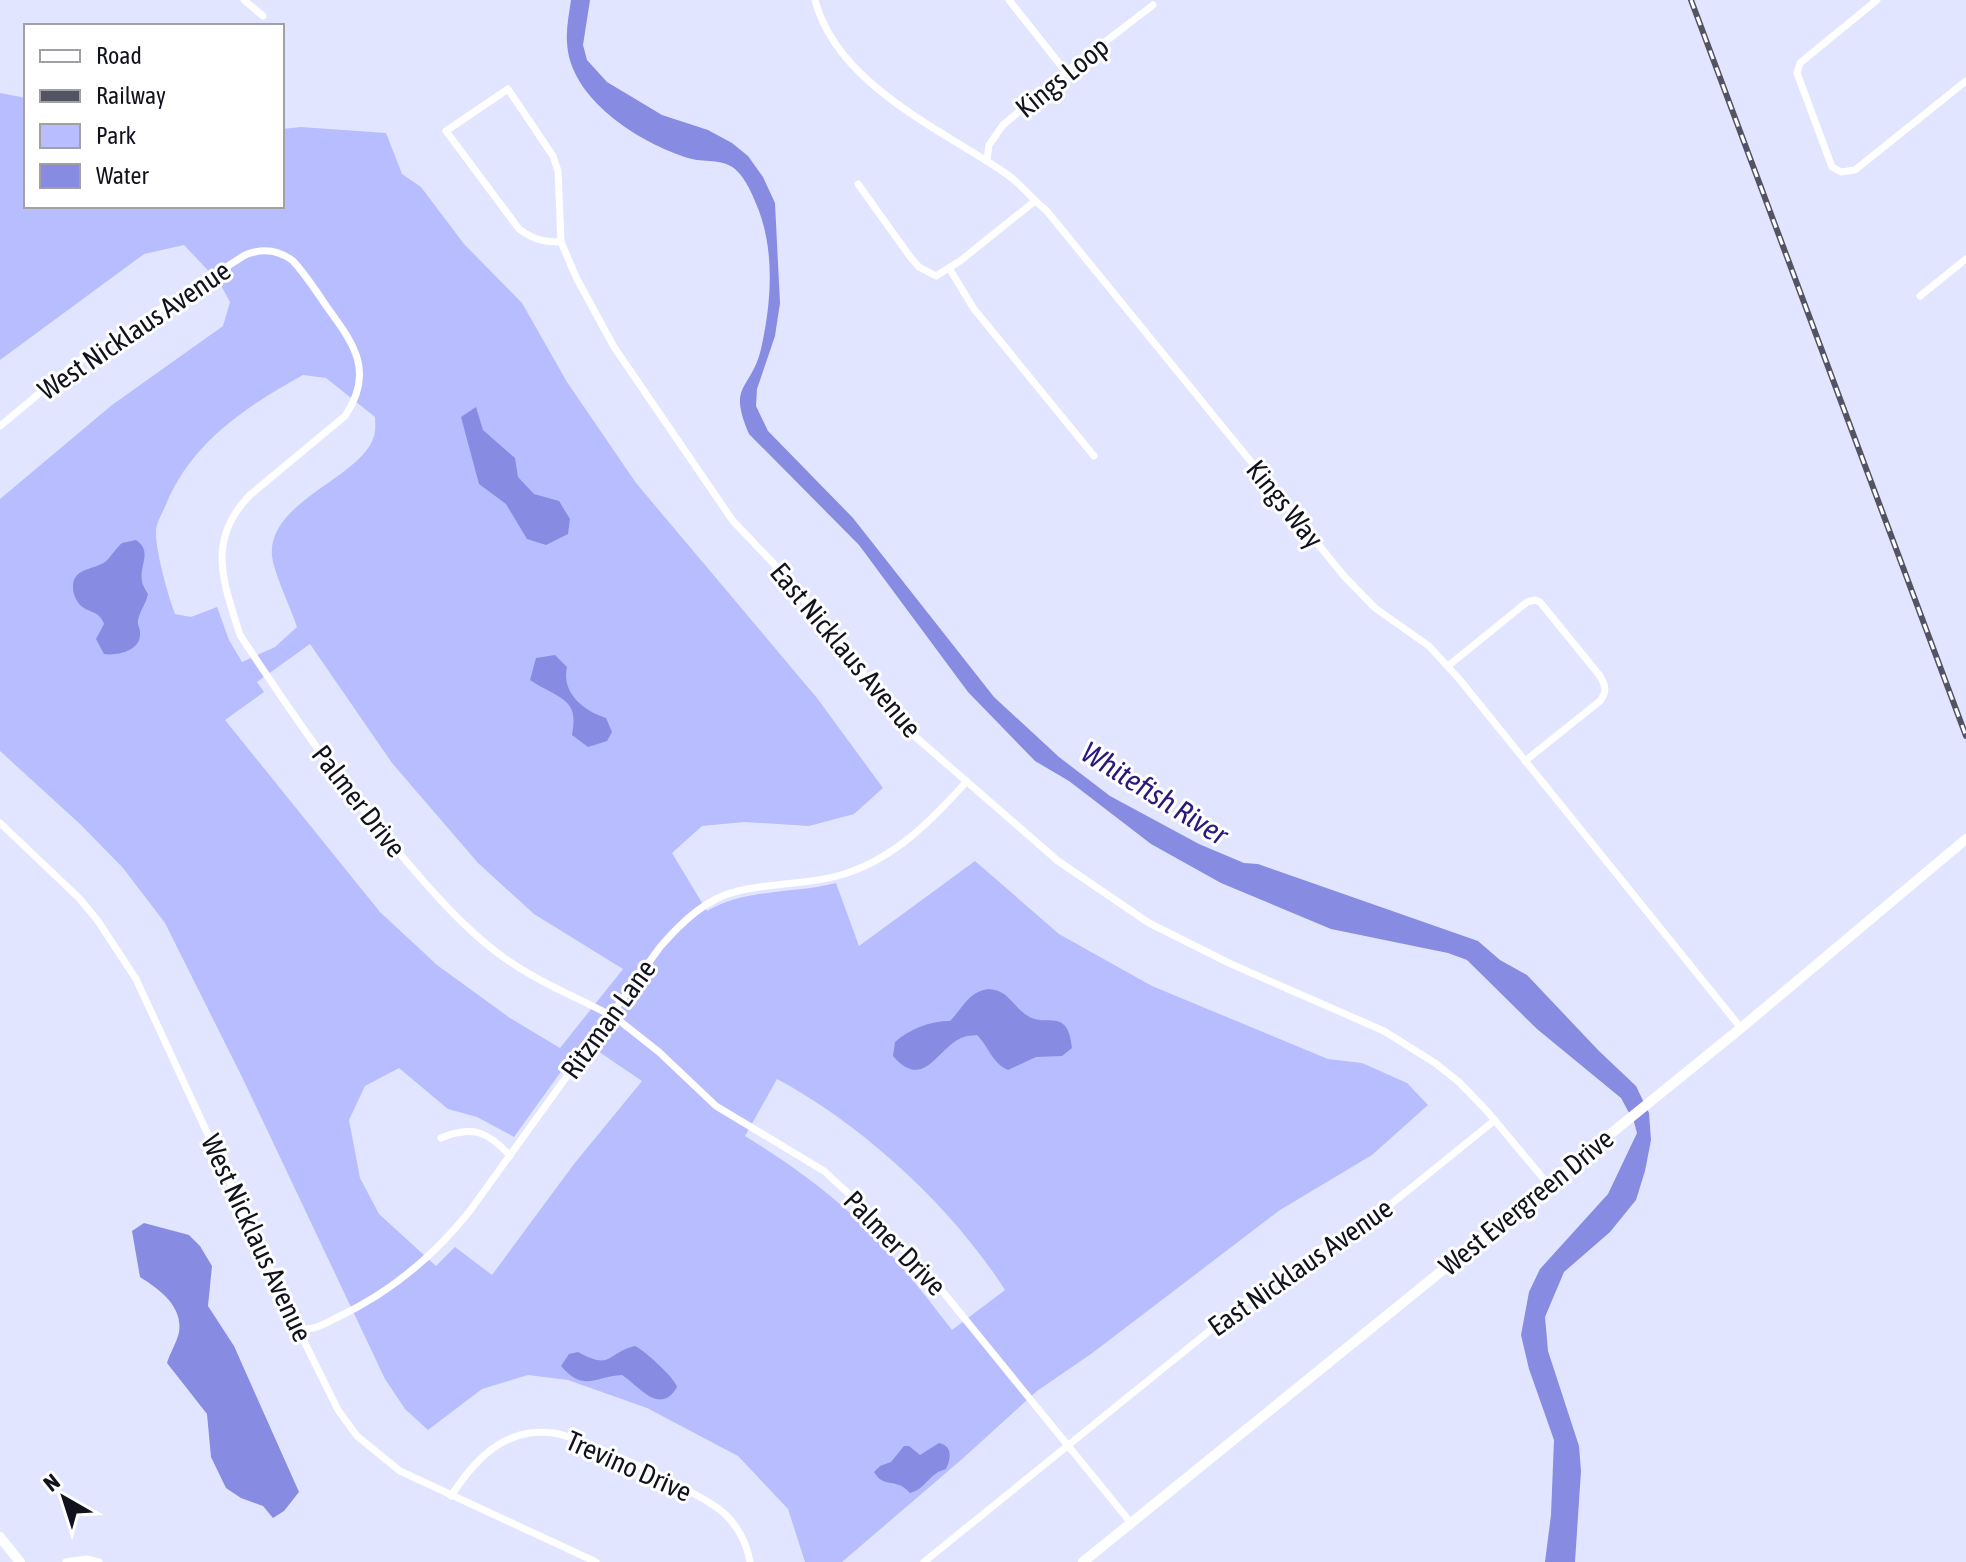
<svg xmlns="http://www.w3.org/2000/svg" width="1966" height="1562" font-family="'Asap Condensed',sans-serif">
<rect width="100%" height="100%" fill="#e2e5ff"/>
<!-- green -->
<path fill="#b8bdff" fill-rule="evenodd" d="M0,93l26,5v108h256v-77l19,-2 85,6 16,41 19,13 43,57 58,59 45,79 69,101 181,215 66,90 -29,26 -45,12 -65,-4 -42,4 -30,27 35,58c39,-23 87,-17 129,-28l23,63 116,-85 84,73 93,52 176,73 34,4 45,20 21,22 -56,50 -92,55 -189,144 -54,37 -76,69 -119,102h-37l-17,-53 -50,-53 -91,-48 -79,-28 -40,-5 -46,14 -54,41 -23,-21 -20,-30 -143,-302 -77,-154 -42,-55 -43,-44 -80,-73v-252l112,-94 111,-79 7,-24 -11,-20 -35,-37 -40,9 -144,106zM303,375l23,3 49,39c0,6 1,13 -1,19 -12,42 -107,65 -102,120 2,18 19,52 25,71l-22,20 -33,15 -13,-22 -12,-33 -26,10 -16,-3c-7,-19 -20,-64 -19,-84 1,-9 8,-20 11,-28 26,-61 80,-96 136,-127zM310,644l82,119 86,100 56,51 89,55 -63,79 -50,-30 -73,-53 -57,-53 -155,-192 39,-28 -7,-10zM583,1041l59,40 -68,83 -82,111 -37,-28 -19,19 -57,-52 -19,-36 -11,-58 16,-34 34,-18 49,41 29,8 37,20zM777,1079c86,46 175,128 228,211l-53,40c-34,-44 -69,-89 -111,-125 -30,-26 -62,-48 -96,-69z"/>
<!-- water -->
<g fill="#888be2">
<path d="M571,0h19l-7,45 4,15 20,22 55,33 46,15 24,13 16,13 15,21 12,26 5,100 -5,33 -18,53 -1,17 12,25 85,87 141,179 65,60 51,39 89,48 45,19 14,1 220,77 22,19 27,15 72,76 37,35 13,27 2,27 -6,31 -9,29 -26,32 -46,40 -19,45 3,34 31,95 2,25 -6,91h-30l6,-47 3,-75 -25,-71 -8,-34 8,-43 11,-23 68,-75 29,-61 -3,-11 -13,-24 -84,-69 -70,-69 -19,-7 -117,-24 -110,-46 -70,-39 -82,-63 -34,-20 -67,-69 -109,-147 -110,-111c-22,-51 2,-43 12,-85 10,-44 14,-95 -2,-138 -6,-15 -12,-31 -24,-42 -14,-11 -31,-6 -47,-11 -48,-15 -119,-59 -121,-116 -1,-13 2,-28 4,-42z"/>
<path d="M476,407l7,23 32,28 3,19 16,17 25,7 11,18 -2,15 -22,11 -19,-6 -21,-35 -27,-20 -18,-67z"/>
<path d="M136,540c17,12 3,25 6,41 0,3 4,10 6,13 -2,10 -8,16 -10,26 -1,4 2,8 2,12 2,19 -23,24 -36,22l-8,-15 8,-15c-5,-14 -14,-10 -24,-19 -4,-5 -7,-11 -7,-17 -1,-20 20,-18 32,-26 6,-5 11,-14 17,-19z"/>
<path d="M555,655l12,12c-6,26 17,44 39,51l6,14 -5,9 -19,6 -16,-12c8,-38 -14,-36 -42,-55l6,-22z"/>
<path d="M988,989c21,1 24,17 40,27 18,12 40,-10 44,32l-10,8 -26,1 -28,13c-16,-7 -19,-23 -31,-35 -4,1 -9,0 -13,2 -26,8 -39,56 -71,19l2,-14c15,-13 34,-21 55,-21 13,-13 18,-29 38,-32z"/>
<path d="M144,1223l45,12 11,11 12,20 -4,40 26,40 65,146 -15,19 -11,7 -10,-12 -22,-8 -15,-10 -15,-31 -4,-43 -40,-51c3,-10 10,-21 12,-31 4,-26 -20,-43 -39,-55l-8,-46z"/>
<path d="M635,1346c9,4 40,32 42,41 -17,30 -39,-2 -55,-12 -26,1 -38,18 -61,-9l8,-12 9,-2c35,19 28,1 57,-6z"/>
<path d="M939,1443c14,3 12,16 7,26 -17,4 -20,20 -36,24 -14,-16 -26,-4 -36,-21l6,-6 11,-4 13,-16h5l11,9z"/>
</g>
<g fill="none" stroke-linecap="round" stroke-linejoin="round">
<!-- street -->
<g stroke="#fff" stroke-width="7">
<path d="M244,0l19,16"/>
<path d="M815,0c22,84 124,128 190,173 16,10 26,26 41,37l298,366 31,32 54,38 31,34 281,348"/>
<path d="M1009,0l57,72"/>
<path d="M1877,0l-77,63 -3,10 35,94 9,5 14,-2 111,-89"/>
<path d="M987,160l2,-15 14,-20 63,-53 87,-67"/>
<path d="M858,184l53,74 8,9 17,9 24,-15 75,-60"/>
<path d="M561,242c-17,0 -27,-2 -42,-13l-73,-98 62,-42 45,67 5,15 3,71 16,37 37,68 119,174 41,43 137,169 147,128 91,62 82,41 153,67 51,32 24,19 27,28 62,74"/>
<path d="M949,268l25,41 120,147"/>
<path d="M1920,296l46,-37"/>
<path d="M0,426l77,-64 168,-107c17,-7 33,-6 48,6 13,14 23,30 34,46 27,37 48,65 18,109l-95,79c-44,45 -27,86 -10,140 52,79 105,156 167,227 29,34 60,69 96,95 33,24 71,39 107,58"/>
<path d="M1448,666l79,-64 8,-2 5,2 60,74c6,11 7,15 0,25l-75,60"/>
<path d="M0,823l79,75 19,23 38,58 161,348 41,83 19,26 43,35 196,91"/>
<path d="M611,1014l48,38 57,54 108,65 53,49 66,72 188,231"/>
<path d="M441,1138c30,-13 47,-7 69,18"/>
<path d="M297,1327c14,6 29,-4 41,-10 53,-25 95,-60 131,-105l191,-265c21,-24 46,-49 78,-56 36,-9 74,-6 109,-18 49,-16 86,-54 120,-92"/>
<path d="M451,1496c19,-29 42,-57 78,-63 8,-1 17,-1 25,0 31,6 148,60 171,81 13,13 22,30 25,48"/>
<path d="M66,1562l21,-3 12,3"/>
<path d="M924,1562l352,-285 109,-68 110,-89"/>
</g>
<!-- secondary -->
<g stroke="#fff" stroke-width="10">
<path d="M0,1537l20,25"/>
<path d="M1083,1562l658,-534 225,-189"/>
</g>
<!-- rail casing -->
<g stroke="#525464" stroke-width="6">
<path id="rail" d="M1691,0l275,736"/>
</g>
<!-- rail -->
<use href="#rail" stroke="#fff" stroke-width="3" stroke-dasharray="9" stroke-linecap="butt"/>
</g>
<g text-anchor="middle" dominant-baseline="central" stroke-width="6" stroke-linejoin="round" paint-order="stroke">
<!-- street labels -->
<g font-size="28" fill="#11121d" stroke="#fff">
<text transform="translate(1062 77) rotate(-39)">Kings Loop</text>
<text transform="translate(134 330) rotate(-34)">West Nicklaus Avenue</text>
<text transform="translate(1285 504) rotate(51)">Kings Way</text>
<text transform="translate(846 650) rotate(50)">East Nicklaus Avenue</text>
<text transform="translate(359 801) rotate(52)">Palmer Drive</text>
<text transform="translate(608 1019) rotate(-54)">Ritzman Lane</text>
<text transform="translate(1526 1202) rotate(-39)">West Evergreen Drive</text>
<text transform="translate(257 1238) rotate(65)">West Nicklaus Avenue</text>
<text transform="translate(895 1243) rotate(46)">Palmer Drive</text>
<text transform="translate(1300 1267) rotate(-35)">East Nicklaus Avenue</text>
<text transform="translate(629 1466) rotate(24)">Trevino Drive</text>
</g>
<!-- water labels -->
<g font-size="30" font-style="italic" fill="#2b187d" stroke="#fff">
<text transform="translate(1155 793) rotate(32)">Whitefish River</text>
</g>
</g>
<!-- legend -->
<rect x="24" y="24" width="260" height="184" fill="#ffffff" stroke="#a0a0a5" stroke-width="2"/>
<rect x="40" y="50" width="40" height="12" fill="#ffffff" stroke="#a0a0a5" stroke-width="2"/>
<text x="96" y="64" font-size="24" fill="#11121d">Road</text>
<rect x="40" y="90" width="40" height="12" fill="#525464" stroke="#a0a0a5" stroke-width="2"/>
<text x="96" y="104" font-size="24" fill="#11121d">Railway</text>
<rect x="40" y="124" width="40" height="24" fill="#b8bdff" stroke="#a0a0a5" stroke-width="2"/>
<text x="96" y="144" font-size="24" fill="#11121d">Park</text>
<rect x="40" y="164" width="40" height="24" fill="#888be2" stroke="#a0a0a5" stroke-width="2"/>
<text x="96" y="184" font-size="24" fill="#11121d">Water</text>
<!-- north arrow -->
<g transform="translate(64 1498) rotate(321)" stroke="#ffffff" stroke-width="6" paint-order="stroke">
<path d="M0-6L14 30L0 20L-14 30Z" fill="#11121d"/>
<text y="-12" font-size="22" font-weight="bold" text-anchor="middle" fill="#11121d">N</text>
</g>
</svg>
